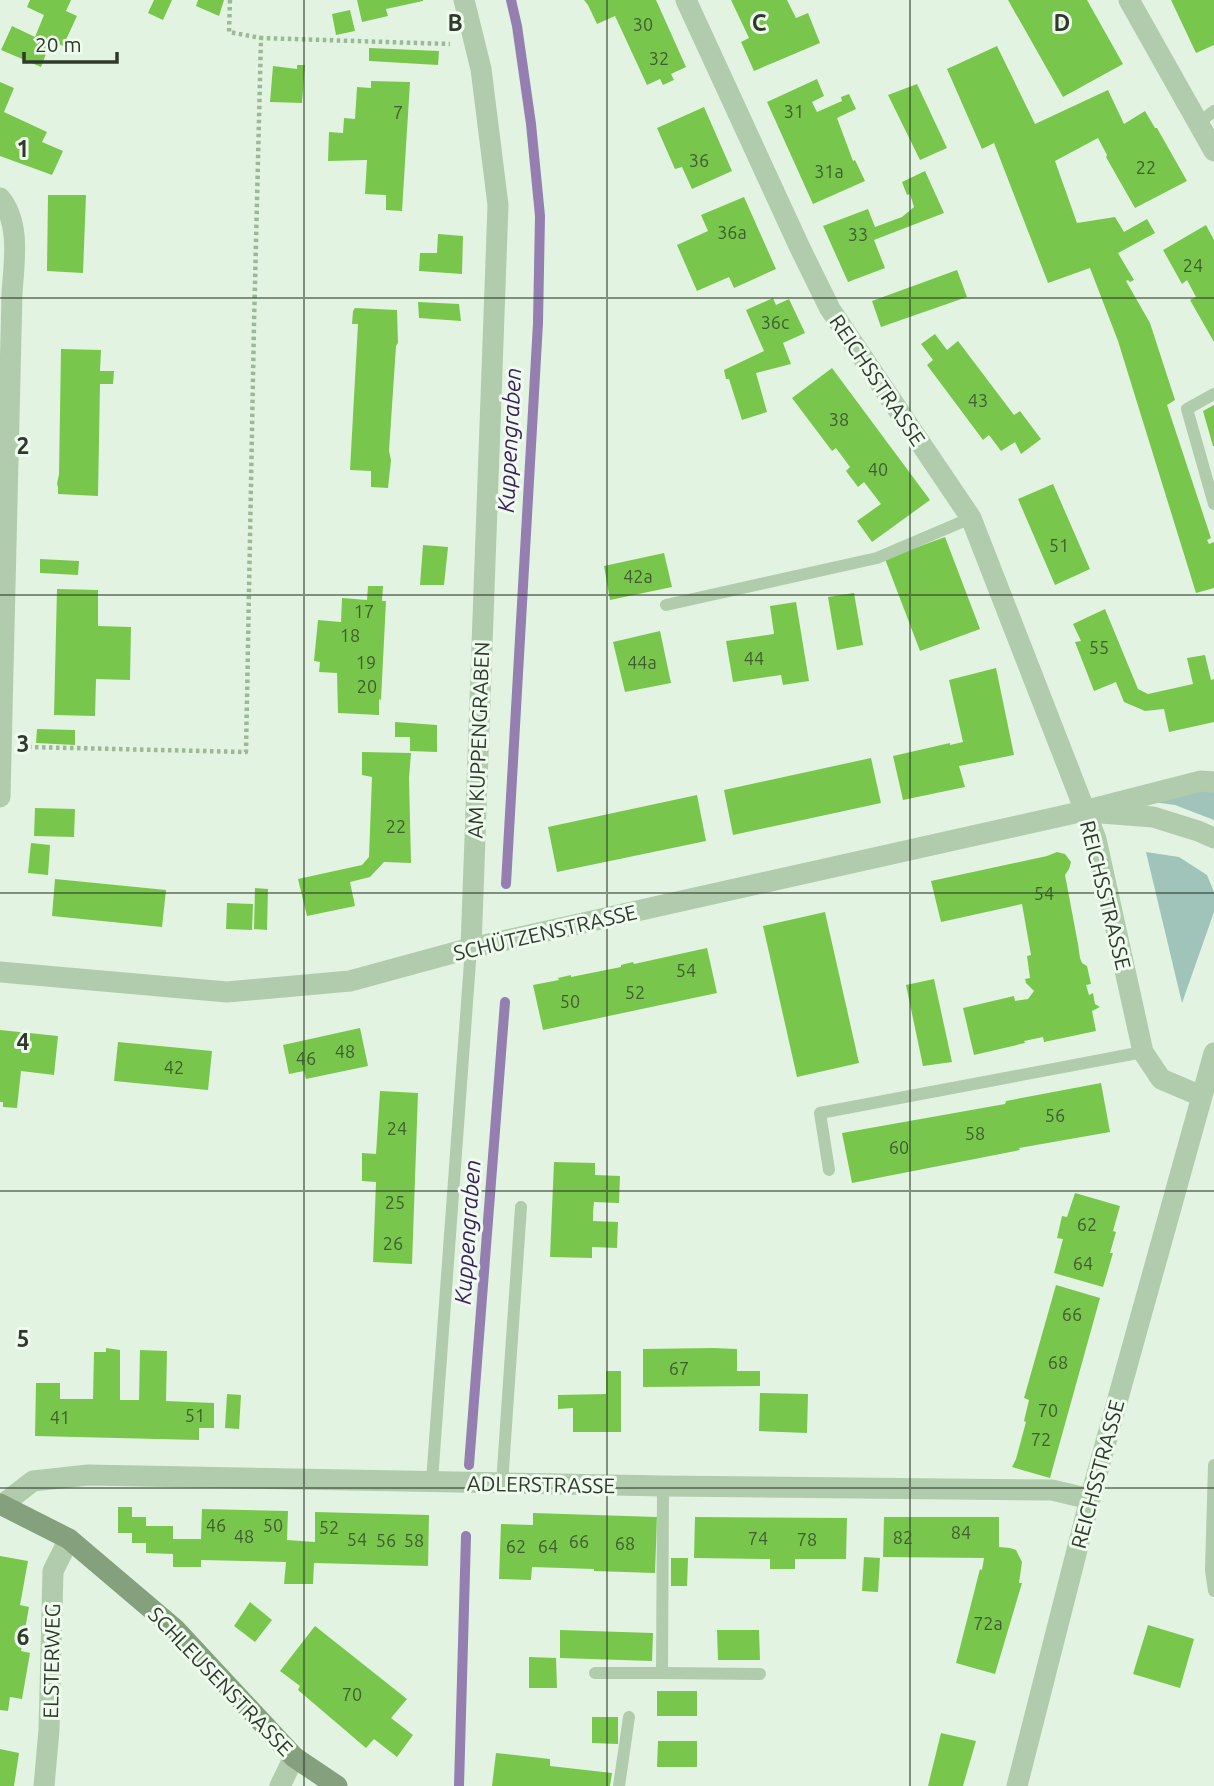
<svg xmlns="http://www.w3.org/2000/svg" width="1214" height="1786" font-family="Ubuntu,sans-serif">
<rect width="100%" height="100%" fill="#e2f4e1"/>
<!-- green -->
<g fill="#a0c3ba">
<path d="M1205,790l9,1v29l-39,-15 -30,-4z"/>
<path d="M1146,852l33,5 28,18 7,17v20l-32,91z"/>
</g>
<g fill="none" stroke-linecap="round" stroke-linejoin="round">
<!-- stream -->
<g stroke="#957fb1" stroke-width="10">
<path d="M506,884l32,-561 2,-107 -9,-92 -14,-98 -6,-26"/>
<path d="M469,1465l36,-463"/>
<path d="M459,1786l7,-250"/>
</g>
</g>
<!-- building -->
<g fill="#78c74c">
<path d="M30,0h41l-5,11 11,5 -14,30 -12,-5 -10,26 -40,-17 11,-24 23,11 9,-22 -17,-8z"/>
<path d="M154,0h18l-9,20 -15,-7z"/>
<path d="M198,0h26l-5,16 -23,-10z"/>
<path d="M357,0h66v1l-37,8 2,7 -26,6z"/>
<path d="M584,0h72l30,67 -15,7 3,6 -11,5 -3,-6 -13,6 -32,-69 -18,8 -9,-19z"/>
<path d="M731,0h56l9,18 12,-5 12,30 -66,28 -13,-29 8,-4z"/>
<path d="M1008,0h79l36,64 -60,33z"/>
<path d="M1171,0h43v45l-18,8z"/>
<path d="M350,10l5,21 -19,4 -4,-21z"/>
<path d="M997,46l38,78 73,-34 16,34 21,-13 10,17h2l30,53 -52,27 -29,-51 1,-2 -9,-17 -43,23 22,62 38,-6 9,15 23,-13 8,14 -37,20 16,27 -4,2 -2,-2 -2,1 24,42 25,77 -8,5 44,133 -4,2 2,4 5,-2v46l-18,5 -78,-252 -28,-73 -42,15 -54,-140 -12,6 -35,-80z"/>
<path d="M369,48l70,3 -1,14 -69,-4z"/>
<path d="M297,65h8l-3,38 -32,-1 3,-36 24,3z"/>
<path d="M817,79l7,17 -12,6 5,10 25,-11 -1,-4 8,-3 7,15 -19,9 16,43 2,-1 10,21 -52,23 -46,-102z"/>
<path d="M371,81l39,1 -8,129 -16,-1v-15l-21,-1 2,-34 -39,1 1,-29 14,1 1,-15 11,1 2,-32 14,1z"/>
<path d="M0,82l14,6 -10,24 43,20 -5,10 21,9 -11,24 -52,-19z"/>
<path d="M917,84l30,64 -27,12 -32,-65z"/>
<path d="M704,107l28,64 -40,18 -10,-22 -7,2 -18,-41z"/>
<path d="M925,171l19,42 -70,27 11,28 -37,14 -25,-56 45,-17 7,18 27,-10 12,-10 -4,-13 -3,1 -5,-13z"/>
<path d="M48,195h38l-3,78 -36,-2z"/>
<path d="M744,197l32,72 -42,19 -5,-11 -32,14 -20,-46 31,-14 -7,-16z"/>
<path d="M1206,225l8,15v102l-24,-42 6,-3 -9,-17 -5,4 -19,-34z"/>
<path d="M438,234l25,2 -1,38 -43,-3 1,-18h17z"/>
<path d="M957,270l10,27 -86,30 -9,-26z"/>
<path d="M773,298l3,7 13,-6 16,34 -22,10 8,21 -35,9 11,39 -25,8 -13,-41h-3l-2,-9 40,-19 -18,-41z"/>
<path d="M418,302l41,2 2,17 -42,-3z"/>
<path d="M355,308l42,2 1,33 -2,3 -7,105 2,9 -3,28 -17,-1v-16l-21,-1 8,-146h-6l1,-13z"/>
<path d="M935,334l12,16 11,-9 56,74 6,-4 21,28 -20,15 -6,-12 -14,9 -12,-16 -6,5 -56,-75 6,-5 -12,-16z"/>
<path d="M61,349l40,1 -1,21h14l-1,13h-13l-2,112 -40,-2v-7l-1,-3 2,-10z"/>
<path d="M832,368l98,132 -58,42 -15,-21 24,-17 -17,-22 -6,5 -12,-16 4,-4 -14,-19 -4,3 -40,-53z"/>
<path d="M1214,405v41h-1l-10,-35z"/>
<path d="M1053,484l37,85 -35,16 -37,-86z"/>
<path d="M945,537l35,92 -60,22 -35,-92z"/>
<path d="M423,545l25,2 -4,38h-24z"/>
<path d="M664,553l8,34 -62,13 -6,-34z"/>
<path d="M40,559l39,2 -1,14 -38,-2z"/>
<path d="M368,586h15l-1,15h4l-5,99 -2,-1v16l-41,-2 -1,-40 -18,-1 1,-10 -6,-1 4,-41 23,2 1,-24 25,2z"/>
<path d="M57,589l41,1v36l33,1 -1,53 -34,-1 -1,37 -41,-1z"/>
<path d="M854,593l9,52 -26,5 -9,-53z"/>
<path d="M796,602l13,79 -26,4 -2,-10 -48,7 -7,-41 48,-7 -4,-28z"/>
<path d="M1105,609l33,80 10,5 45,-10 -6,-26 18,-3 6,25 3,-1v43l-45,10 -5,-23 -19,2 -21,-9 -8,-20 -22,9 -19,-49 6,-1 -8,-17z"/>
<path d="M660,631l11,52 -46,9 -12,-50z"/>
<path d="M996,668l18,87 -55,11 6,21 -62,13 -10,-44 57,-13v2l13,-3 -14,-62z"/>
<path d="M395,722l42,3v27l-27,-1v-14h-15z"/>
<path d="M37,729l38,1v15l-39,-2z"/>
<path d="M362,752l49,1 -2,25 2,85 -27,-1 -14,15 -20,5 5,24 -48,10 -9,-37 64,-14 7,-8 3,-80 -10,-2z"/>
<path d="M871,758l10,45 -148,32 -9,-45z"/>
<path d="M697,795l9,46 -149,31 -9,-45z"/>
<path d="M35,808l40,1 -1,28 -40,-1z"/>
<path d="M31,843l19,2 -2,30 -20,-2z"/>
<path d="M1057,852l8,2 6,8 -2,7 -4,6 13,69 2,14 2,5 5,3 4,18 -5,1 3,10 4,-2 2,11 5,3 -8,4 4,20 -52,11 -1,-5 -19,4 1,2 -51,12 -11,-47 51,-12 1,5 13,-2 6,-8 -8,-8 -1,-4 5,-1 -3,-22 4,-1 -9,-51 -81,18 -10,-41 116,-25z"/>
<path d="M55,879l111,11 -4,37 -110,-11z"/>
<path d="M255,888l13,1 -1,41 -13,-1z"/>
<path d="M227,903l26,1 -1,26 -26,-1z"/>
<path d="M825,912l34,151 -62,14 -34,-151z"/>
<path d="M707,948l10,45 -174,37 -10,-45 26,-5 -1,-2 13,-3v2l50,-10v-2l12,-3 1,2z"/>
<path d="M934,979l18,83 -29,4 -17,-81z"/>
<path d="M360,1028l8,38 -62,13 -2,-8 -15,3 -6,-29z"/>
<path d="M0,1030l58,6 -4,39 -33,-4 -4,37 -14,-1v-5h-3z"/>
<path d="M118,1042l94,9 -4,39 -94,-9z"/>
<path d="M1101,1083l9,49 -91,16 1,2 -168,33 -10,-50 163,-29 1,-3z"/>
<path d="M380,1091l38,2 -6,171 -39,-2 3,-80 -14,-1v-28l14,1z"/>
<path d="M554,1162l41,1v12l25,1 -1,27 -25,-1 -1,10v9l25,1 -1,26 -25,-1v11l-42,-1z"/>
<path d="M1075,1193l45,13 -7,25 3,1 -6,21h3l-10,34 -49,-14 9,-34 -6,-1 5,-22 5,1z"/>
<path d="M1056,1285l44,13 -50,180 -38,-11 4,-8 10,-37 -2,-1 5,-21 -5,-2z"/>
<path d="M106,1348l14,2v50h19l1,-50 27,1 -1,50 48,2v25h-15v12l-164,-4 1,-53h24v16h33l1,-47h12z"/>
<path d="M713,1348l24,1v22h23v15l-117,1v-38z"/>
<path d="M606,1371h15v61h-48v-24l-15,1v-14l48,-1z"/>
<path d="M760,1393l48,1 -1,39 -48,-2z"/>
<path d="M227,1394l14,1 -2,34 -14,-1z"/>
<path d="M118,1507h14v10h14v9h27v13h28l1,-30 86,2 -1,29 28,2v-30l114,3 -1,51 -114,-3 -1,21h-29l2,-22 -85,-2v7h-28v-13l-27,-1v-10h-14v-10h-14z"/>
<path d="M533,1513l124,4 -2,56 -61,-2v-2l-62,-2 -1,13 -32,-1 2,-55 32,1z"/>
<path d="M695,1517l152,1 -1,41h-51v10h-25v-10l-76,-1z"/>
<path d="M884,1517h115v30l11,1 6,2 6,12 -3,21h3l-27,91 -39,-11 24,-94 2,1 2,-12 -101,-1z"/>
<path d="M0,1556l28,5 -8,44 9,2 -8,44 9,2 -8,46 -12,-2 -2,14 -8,-1z"/>
<path d="M864,1557l16,1 -2,34 -16,-1z"/>
<path d="M671,1558h17l-1,28h-16z"/>
<path d="M250,1602l22,18 -17,22 -21,-16z"/>
<path d="M1148,1625l46,14 -14,49 -47,-14z"/>
<path d="M315,1626l92,73 -16,19 22,17 -16,22 -23,-18 -8,9 -68,-58 2,-4 -20,-15z"/>
<path d="M560,1630l93,3 -1,28 -92,-3z"/>
<path d="M717,1630h42l1,30h-42z"/>
<path d="M529,1657l27,1 1,30h-28z"/>
<rect x="657" y="1691" width="40" height="25"/>
<path d="M592,1717h26v27l-26,-1z"/>
<path d="M941,1733l35,8 -13,45h-35z"/>
<path d="M658,1741h39v26h-40z"/>
<path d="M0,1749l19,4 -5,33h-14z"/>
<path d="M496,1753l54,6v7l62,7 -2,13h-118z"/>
</g>
<g fill="none" stroke-linecap="round" stroke-linejoin="round">
<!-- path -->
<g stroke="#9cb896" stroke-width="4.5" stroke-dasharray="3.5 3.5" stroke-linecap="butt">
<path d="M230,0l-1,32 32,6"/>
<path d="M28,747l218,5 8,-428 7,-286 189,6"/>
</g>
<!-- lane -->
<g stroke="#b1ccac" stroke-width="12">
<path d="M1198,123l16,-12"/>
<path d="M1214,394l-27,15 27,95"/>
<path d="M666,605l211,-47 94,-40"/>
<path d="M829,1170l-9,-57 323,-61"/>
<path d="M1214,1465l-3,105 3,21"/>
<path d="M432,1481l39,-533"/>
<path d="M502,1484l19,-277"/>
<path d="M595,1673h67l1,-187"/>
<path d="M662,1673l98,1"/>
<path d="M619,1786l10,-69"/>
</g>
<!-- street -->
<g stroke="#b1ccac" stroke-width="21">
<path d="M464,0l17,69 17,136 -27,743"/>
<path d="M686,0l114,248 30,61 141,209 125,321 47,213 18,27 40,17"/>
<path d="M1129,0l85,151"/>
<path d="M0,198c21,25 14,65 12,95l-12,504"/>
<path d="M1101,813l52,4 45,14 16,7"/>
<path d="M0,972l227,20 123,-11 121,-33 613,-137 117,-30 13,1"/>
<path d="M2,1505l31,-24 55,-6 575,11 389,4 38,9"/>
<path d="M44,1786l5,-56 4,-159 16,-32"/>
<path d="M280,1786l14,-29"/>
<path d="M1017,1786l73,-287 124,-446"/>
</g>
<!-- secondary -->
<path stroke="#85a07d" stroke-width="21" d="M0,1504l69,35 106,90 119,128 43,29"/>
</g>
<!-- grid -->
<path fill="none" stroke="#2f3a2b" stroke-width="2" stroke-opacity="0.55" d="M304,0v1786M607,0v1786M910,0v1786M0,298h1214M0,595h1214M0,893h1214M0,1191h1214M0,1488h1214"/>
<g text-anchor="middle" dominant-baseline="central" stroke-width="6" stroke-linejoin="round" paint-order="stroke">
<!-- number labels -->
<g font-size="18" fill="#415d33">
<text x="643" y="24">30</text>
<text x="659" y="58">32</text>
<text x="794" y="111">31</text>
<text x="398" y="112">7</text>
<text x="699" y="160">36</text>
<text x="1146" y="167">22</text>
<text x="829" y="171">31a</text>
<text x="732" y="232">36a</text>
<text x="858" y="234">33</text>
<text x="1193" y="265">24</text>
<text x="775" y="322">36c</text>
<text x="978" y="400">43</text>
<text x="839" y="419">38</text>
<text x="878" y="469">40</text>
<text x="1059" y="545">51</text>
<text x="638" y="576">42a</text>
<text x="364" y="611">17</text>
<text x="350" y="635">18</text>
<text x="1099" y="647">55</text>
<text x="754" y="658">44</text>
<text x="366" y="662">19</text>
<text x="642" y="662">44a</text>
<text x="367" y="686">20</text>
<text x="396" y="826">22</text>
<text x="1044" y="893">54</text>
<text x="686" y="970">54</text>
<text x="635" y="992">52</text>
<text x="570" y="1001">50</text>
<text x="345" y="1051">48</text>
<text x="306" y="1058">46</text>
<text x="174" y="1067">42</text>
<text x="1055" y="1115">56</text>
<text x="397" y="1128">24</text>
<text x="975" y="1133">58</text>
<text x="899" y="1147">60</text>
<text x="395" y="1202">25</text>
<text x="1087" y="1224">62</text>
<text x="393" y="1243">26</text>
<text x="1083" y="1263">64</text>
<text x="1072" y="1314">66</text>
<text x="1058" y="1362">68</text>
<text x="679" y="1368">67</text>
<text x="1048" y="1410">70</text>
<text x="195" y="1415">51</text>
<text x="60" y="1417">41</text>
<text x="1041" y="1439">72</text>
<text x="216" y="1525">46</text>
<text x="273" y="1525">50</text>
<text x="329" y="1527">52</text>
<text x="961" y="1532">84</text>
<text x="244" y="1536">48</text>
<text x="903" y="1537">82</text>
<text x="758" y="1538">74</text>
<text x="357" y="1539">54</text>
<text x="807" y="1539">78</text>
<text x="386" y="1540">56</text>
<text x="414" y="1540">58</text>
<text x="579" y="1541">66</text>
<text x="625" y="1543">68</text>
<text x="516" y="1546">62</text>
<text x="548" y="1546">64</text>
<text x="988" y="1623">72a</text>
<text x="352" y="1694">70</text>
</g>
<!-- street labels -->
<g font-size="21" fill="#2f3a2b" stroke="#eefbee">
<text transform="translate(878 380) rotate(56)">REICHSSTRASSE</text>
<text transform="translate(478 740) rotate(-88)">AM KUPPENGRABEN</text>
<text transform="translate(1106 895) rotate(76)">REICHSSTRASSE</text>
<text transform="translate(545 932) rotate(-13)">SCHÜTZENSTRASSE</text>
<text transform="translate(1097 1474) rotate(-75)">REICHSSTRASSE</text>
<text transform="translate(541 1484) rotate(1)">ADLERSTRASSE</text>
<text transform="translate(51 1661) rotate(-89)">ELSTERWEG</text>
<text transform="translate(221 1681) rotate(46)">SCHLEUSENSTRASSE</text>
</g>
<!-- water labels -->
<g font-size="23" font-style="italic" fill="#3c1f5d" stroke="#eefbee">
<text transform="translate(509 440) rotate(-87)">Kuppengraben</text>
<text transform="translate(467 1232) rotate(-86)">Kuppengraben</text>
</g>
</g>
<g font-size="23" text-anchor="middle" font-weight="bold" fill="#2f3a2b" stroke="#eefbee" stroke-width="6" stroke-linejoin="round" paint-order="stroke">
<text x="455" y="31">B</text>
<text x="759" y="31">C</text>
<text x="1062" y="31">D</text>
<text x="23" y="157">1</text>
<text x="23" y="454">2</text>
<text x="23" y="752">3</text>
<text x="23" y="1050">4</text>
<text x="23" y="1347">5</text>
<text x="23" y="1645">6</text>
</g>
<!-- scale -->
<path d="M24 52v10h93v-10" fill="none" stroke="#2f3a2b" stroke-width="3.5"/>
<text x="35" y="52" font-size="21" fill="#2f3a2b" stroke="#eefbee" stroke-width="5" paint-order="stroke">20 m</text>
</svg>
